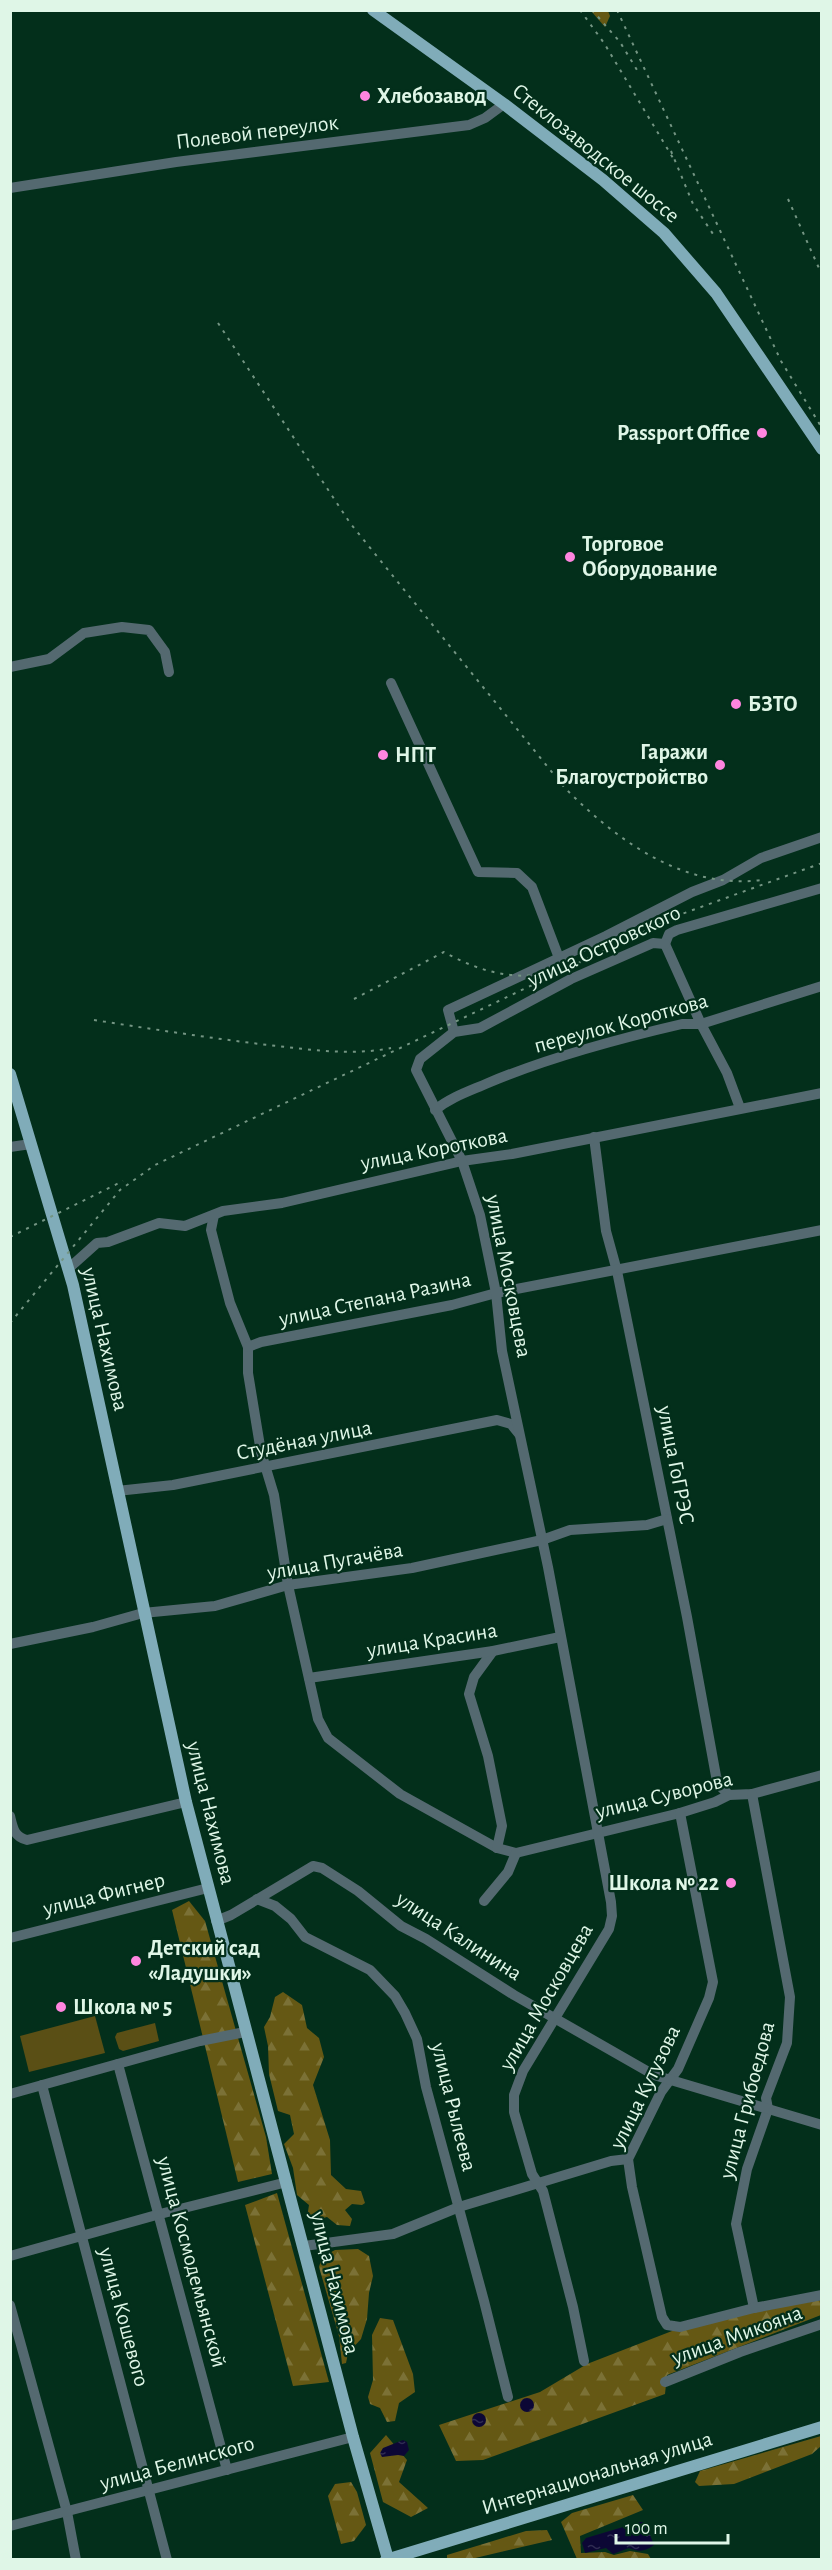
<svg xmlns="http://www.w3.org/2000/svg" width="832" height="2570" font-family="'Alegreya Sans',sans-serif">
<defs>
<pattern id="forest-firs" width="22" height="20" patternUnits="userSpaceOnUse" patternTransform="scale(1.5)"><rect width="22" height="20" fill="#655814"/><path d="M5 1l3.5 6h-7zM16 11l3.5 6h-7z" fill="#7b7136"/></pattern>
<pattern id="water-ripples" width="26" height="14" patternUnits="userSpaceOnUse" patternTransform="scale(1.5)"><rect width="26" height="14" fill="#0c0735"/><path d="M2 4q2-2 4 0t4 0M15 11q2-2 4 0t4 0" fill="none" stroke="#2f2c52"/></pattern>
</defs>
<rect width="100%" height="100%" fill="#032f1b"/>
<!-- forest -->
<g fill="url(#forest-firs)">
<path d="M591,11h17l2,5 -5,11z"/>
<path d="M189,1901l16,20 61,216 6,37 -34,8 -66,-272z"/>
<path d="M283,1992l19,13 5,23 12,10 5,19 -11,28 17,55 1,35 15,14 15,2 4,12 -3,2 -10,-1 -7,6 7,9 -2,7 -13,-1 -10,-8 -15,4 -5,-3 2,-13 -12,-10 -4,-27 -9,-24 10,-10 -4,-19 -12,-4 -9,-37 -1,-28 -4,-19 6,-10 5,-20z"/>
<path d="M277,2193l52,189 -36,4 -48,-181z"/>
<path d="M358,2249l11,7 4,20 -4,17 -2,26 -6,20 -13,14 -2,10 -4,1 -3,-28 -20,-69 3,-10 13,-7z"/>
<path d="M821,2300v15l-154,60 -2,19 -182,66 -27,1 -17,-36 101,-33 47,-28 85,-33 84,-20z"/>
<path d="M380,2318l13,2 20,54 2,18 -16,11 -4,18 -8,1 -7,-14 -10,-4 -2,-7 5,-17 -1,-45z"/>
<path d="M386,2435l21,25 -8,22 29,26 -17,9 -28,-15 -13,-49z"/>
<path d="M821,2436v10l-9,8 -78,30 -35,2 -4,-4 5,-11z"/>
<path d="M351,2482l6,10 9,33 -12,16 -13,3 -13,-48 7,-12z"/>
<path d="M633,2495l10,15 -63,26 1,17 24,-1 9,3 16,-4 18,3 3,5h-74l-16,-37 11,-9z"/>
<path d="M547,2530l5,10 -81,19h-24v-4l79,-24z"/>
</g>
<!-- pitch -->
<g fill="#5a4f15">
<path d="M95,2016l10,37 -76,19 -9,-36z"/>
<path d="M155,2023l4,18 -36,10 -4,-2 -4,-12 2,-4z"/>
</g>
<!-- water -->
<g fill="url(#water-ripples)">
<circle cx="527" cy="2405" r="7"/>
<circle cx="479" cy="2420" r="7"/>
<path d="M403,2440l4,2 2,8 -5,6 -6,-1 -16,2 -2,-4 3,-5z"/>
<path d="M640,2522h5l9,23c-9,7 -15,7 -25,3l-16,6 -7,-6 -21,5 -3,-10 4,-5z"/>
</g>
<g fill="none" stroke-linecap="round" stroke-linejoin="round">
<!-- minor -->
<g stroke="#546970" stroke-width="10">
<path d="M10,188l166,-26 293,-37 16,-7 19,-14"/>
<path d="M10,667l39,-8 35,-26 38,-6 27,3 16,22 4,20"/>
<path d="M391,683l87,189 39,1 15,14 27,71"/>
<path d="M665,944l36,80 26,49 13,35"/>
<path d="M665,944l4,-10 8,-4 145,-42"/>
<path d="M454,1032l-6,-22 158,-74 86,-44 31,-12 38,-22 61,-21"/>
<path d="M435,1110c16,-13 35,-19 53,-27 62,-26 129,-44 194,-59h19l121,-38"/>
<path d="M594,1137l12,94 11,40 70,346 29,159 3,9 10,10"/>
<path d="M10,1147l21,-3"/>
<path d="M214,1215l-3,15 19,73 18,44v26l13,79 13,43 14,90 30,134 10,19 72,56 97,54 19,5 164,-40 35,-11 14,-7 23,-1 70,-19"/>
<path d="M68,1269l29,-26 11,-1 51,-19 26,3 38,-15 59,-8 180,-42 50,-7 310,-61"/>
<path d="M248,1347l13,-5 191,-37 44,-12 326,-63"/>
<path d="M117,1491l56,-6 324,-65 14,4 8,10"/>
<path d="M10,1644l83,-17 50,-14 72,-7 73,-21 124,-17 130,-28 28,-10 77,-5 20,-6"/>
<path d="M493,1651l-19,26 -5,17 19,62 14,70 -5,22"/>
<path d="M309,1678l184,-27 67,-14"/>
<path d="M752,1794l38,203 -3,46 -21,55 2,11 -21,60 -11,55 18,84"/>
<path d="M680,1813l33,169 -4,16 -31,71 -17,23 -33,67 4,28 30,130 5,8 13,2 74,-19 68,-13"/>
<path d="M10,1816c3,12 4,21 17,24l159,-38"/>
<path d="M257,1899l18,7 16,13 14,18 65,33 25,26 10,17 12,26 9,48 58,214 24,96"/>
<path d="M484,1901l24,-29 8,-19"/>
<path d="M216,1921l15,-6 82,-49 9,2 36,23 43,35 25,13 88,56 140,80 168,50"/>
<path d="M10,1938l198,-50"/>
<path d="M118,2064l109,406"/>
<path d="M42,2085l125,475"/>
<path d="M10,2094l190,-53 45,-9"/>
<path d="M304,2246l89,-12 66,-27 152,-46 17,-2"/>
<path d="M10,2256l150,-42 127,-32"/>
<path d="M10,2305l57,207 9,48"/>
<path d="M584,2361l-11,-54 -30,-116 -11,-17 -18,-62v-17l9,-24 86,-142 3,-13 -1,-14 -63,-335 -46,-216 -6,-58 -16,-78 -18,-54 -46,-91 4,-11 34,-27 26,-4 91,-49 82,-36 12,1"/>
<path d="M665,2382l75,-30 82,-28"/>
<path d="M10,2526l343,-89"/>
</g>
<!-- major -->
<g stroke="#80acb9" stroke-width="12">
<path d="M373,10l131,94 99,76 61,53 52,60 106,156"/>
<path d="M10,1074l63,211 113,517 167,635 35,122"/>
<path d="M386,2560l436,-133"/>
</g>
<!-- rail -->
<g stroke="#749583" stroke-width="2" stroke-dasharray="3 6" stroke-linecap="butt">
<path d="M580,10l24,33 69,115"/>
<path d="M592,10l28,32 17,28"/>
<path d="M617,10l164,351 41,67"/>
<path d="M671,151l22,53 20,30"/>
<path d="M788,199l34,76"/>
<path d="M218,323l132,200 214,264c51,52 119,103 197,93"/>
<path d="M354,999l90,-47c32,18 68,29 104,21"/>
<path d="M94,1020c64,10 128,20 192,27 35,4 70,8 105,1"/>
<path d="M10,1237l113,-56"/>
<path d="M10,1323l110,-133 35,-25 524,-250 143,-52"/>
</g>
</g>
<!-- markers -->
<g fill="#ff85df" stroke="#032f1b" stroke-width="2">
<circle cx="365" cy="96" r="6"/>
<circle cx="762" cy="433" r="6"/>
<circle cx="570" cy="557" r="6"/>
<circle cx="736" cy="704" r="6"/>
<circle cx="383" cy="755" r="6"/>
<circle cx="720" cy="765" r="6"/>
<circle cx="731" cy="1883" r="6"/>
<circle cx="136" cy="1961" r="6"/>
<circle cx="61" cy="2007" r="6"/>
</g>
<g text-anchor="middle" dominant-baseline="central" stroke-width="4.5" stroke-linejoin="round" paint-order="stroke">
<!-- poi labels -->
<g font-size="22" font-weight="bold" fill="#dff6e7" stroke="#032f1b" text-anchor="start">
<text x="377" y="96">Хлебозавод</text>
<text x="750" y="433" text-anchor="end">Passport Office</text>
<text x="582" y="544">Торговое<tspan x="582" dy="25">Оборудование</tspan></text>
<text x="748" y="704">БЗТО</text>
<text x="708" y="752" text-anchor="end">Гаражи<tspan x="708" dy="25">Благоустройство</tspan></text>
<text x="395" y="755">НПТ</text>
<text x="719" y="1883" text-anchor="end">Школа № 22</text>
<text x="148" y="1948">Детский сад<tspan x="148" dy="25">«Ладушки»</tspan></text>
<text x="73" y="2007">Школа № 5</text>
</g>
<!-- street labels -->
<g font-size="22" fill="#dff6e7" stroke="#032f1b">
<text transform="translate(257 132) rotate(-7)">Полевой переулок</text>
<text transform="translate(596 153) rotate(39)">Стеклозаводское шоссе</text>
<text transform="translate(604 946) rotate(-25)">улица Островского</text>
<text transform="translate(621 1023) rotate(-15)">переулок Короткова</text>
<text transform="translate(434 1149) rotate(-11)">улица Короткова</text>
<text transform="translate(509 1276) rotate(79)">улица Московцева</text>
<text transform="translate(375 1299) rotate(-12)">улица Степана Разина</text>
<text transform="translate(105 1339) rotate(77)">улица Нахимова</text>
<text transform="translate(304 1440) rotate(-11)">Студёная улица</text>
<text transform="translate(676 1465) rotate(79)">улица ГоГРЭС</text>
<text transform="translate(335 1561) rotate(-10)">улица Пугачёва</text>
<text transform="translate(432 1640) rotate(-9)">улица Красина</text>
<text transform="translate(664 1795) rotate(-14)">улица Суворова</text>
<text transform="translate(211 1813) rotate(76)">улица Нахимова</text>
<text transform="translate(104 1894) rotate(-14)">улица Фигнер</text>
<text transform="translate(459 1936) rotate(33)">улица Калинина</text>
<text transform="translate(546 1997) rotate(-60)">улица Московцева</text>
<text transform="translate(645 2087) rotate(-64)">улица Кутузова</text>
<text transform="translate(747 2100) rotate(-75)">улица Грибоедова</text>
<text transform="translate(454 2107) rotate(76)">улица Рылеева</text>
<text transform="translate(192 2262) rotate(75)">улица Космодемьянской</text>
<text transform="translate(335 2283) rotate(76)">улица Нахимова</text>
<text transform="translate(124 2317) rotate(75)">улица Кошевого</text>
<text transform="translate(737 2335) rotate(-20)">улица Микояна</text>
<text transform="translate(177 2463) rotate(-15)">улица Белинского</text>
<text transform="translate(597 2473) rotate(-17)">Интернациональная улица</text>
</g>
</g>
<!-- border -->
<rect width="832" height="2570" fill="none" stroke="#dff6e7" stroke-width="24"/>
<!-- scale -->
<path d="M616 2534v9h112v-9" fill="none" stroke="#dff6e7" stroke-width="3"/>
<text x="625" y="2534" font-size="18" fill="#dff6e7" stroke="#032f1b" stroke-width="4.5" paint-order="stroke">100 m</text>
</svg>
